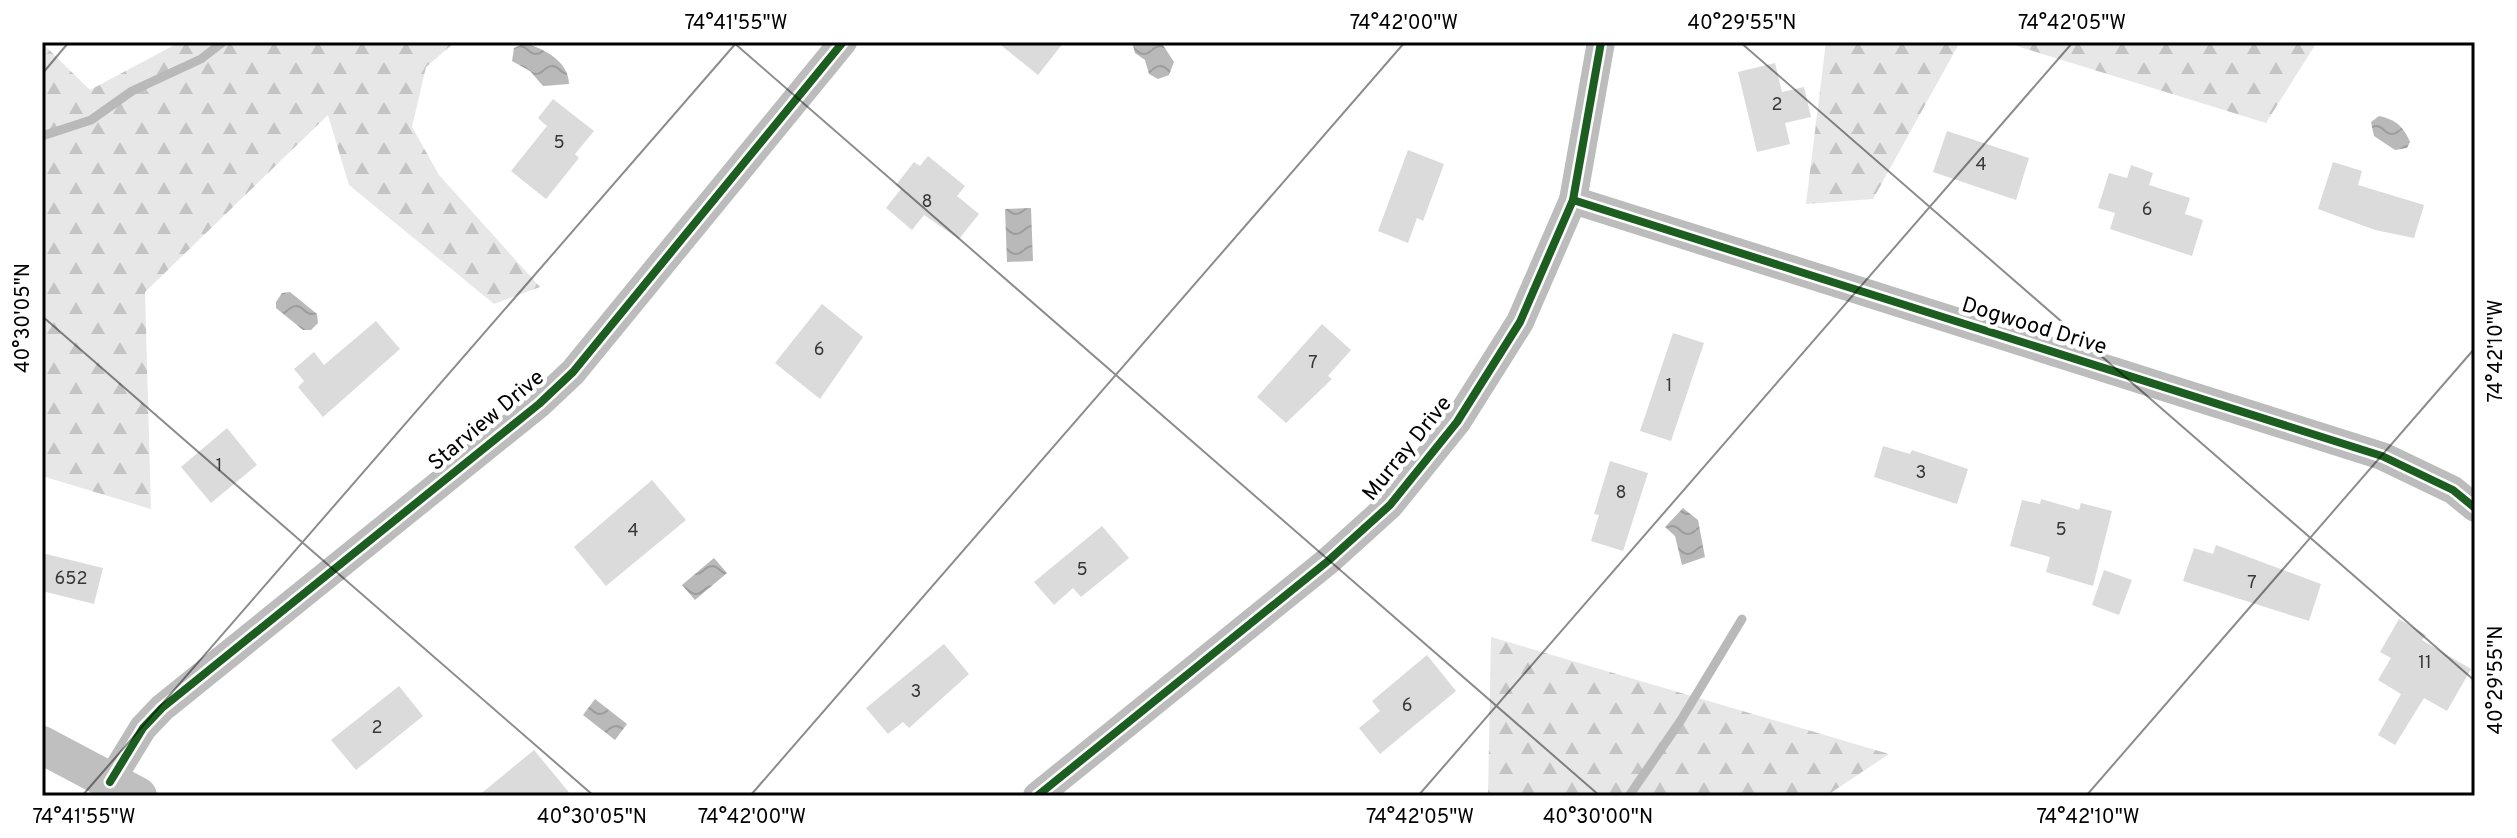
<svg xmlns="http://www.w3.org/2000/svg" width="2517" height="838" font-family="Overpass,sans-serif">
<defs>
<pattern id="forest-firs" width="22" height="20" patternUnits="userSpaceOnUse" patternTransform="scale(2)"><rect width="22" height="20" fill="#e7e7e7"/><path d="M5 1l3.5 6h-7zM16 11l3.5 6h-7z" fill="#c4c4c4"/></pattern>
<pattern id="water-waves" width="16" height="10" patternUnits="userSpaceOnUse" patternTransform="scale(2)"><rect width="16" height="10" fill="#b9b9b9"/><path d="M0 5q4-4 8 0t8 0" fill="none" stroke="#9d9d9d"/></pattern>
</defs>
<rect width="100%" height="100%" fill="#fff"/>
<!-- forest -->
<g fill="url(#forest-firs)">
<path d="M180,42h275l-29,25 -14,60 27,48 101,112 -46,17 -145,-119 -21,-70 -183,177 6,217 -109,-33v-433l48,47z"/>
<path d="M1826,42h134l-87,157 -67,5z"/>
<path d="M2004,42h313l-51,81z"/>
<path d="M1491,637l398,117 -63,42h-338z"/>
</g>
<!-- water -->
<g fill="url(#water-waves)">
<path d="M1132,42h29l13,20 -5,13 -11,4 -9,-5 -4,-14 -10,-7z"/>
<path d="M525,43c20,6 44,19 44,41l-26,2 -13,-15 -18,-10 2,-13z"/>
<path d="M2379,116c17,4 24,10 31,26l-3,6 -12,2 -21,-14 -3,-14z"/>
<path d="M1031,208l2,53 -26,1 -2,-53z"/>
<path d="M290,292l27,22 1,9 -7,7h-8l-27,-22v-6l6,-9z"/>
<path d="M1683,508l15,12 7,37 -23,8 -7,-29 -10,-9z"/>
<path d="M714,558l13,15 -32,27 -13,-15z"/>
<path d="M595,699l32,25 -12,16 -32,-25z"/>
</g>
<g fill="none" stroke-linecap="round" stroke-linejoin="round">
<!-- stream -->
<g stroke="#b9b9b9" stroke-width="9">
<path d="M42,136l49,-16 41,-29 69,-32 22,-17"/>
<path d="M1629,796l52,-76 61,-101"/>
</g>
</g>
<!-- building -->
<g fill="#dbdbdb">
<path d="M997,42h67l-26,33z"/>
<path d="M1775,63l7,29 22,-5 7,30 -26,6 5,21 -33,8 -19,-80z"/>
<path d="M553,99l41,32 -19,23 4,4 -33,41 -35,-28 36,-45 -9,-8z"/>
<path d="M1947,131l82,27 -13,42 -83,-28z"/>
<path d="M1408,150l36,14 -21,57 -6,-3 -9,25 -30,-12z"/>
<path d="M928,156l37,30 -8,10 22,18 -20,25 -35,-24 -12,15 -26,-22 15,-19 -5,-4 18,-23 6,4z"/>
<path d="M2333,162l29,9 -4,14 66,20 -10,33 -39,-8 -57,-21z"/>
<path d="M2131,165l22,8 -4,12 41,13 -5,16 18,6 -11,36 -82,-27 5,-16 -17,-5 11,-35 18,5z"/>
<path d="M822,304l41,33 -43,62 -45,-36z"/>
<path d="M376,321l24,28 -77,68 -25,-30 6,-6 -10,-12 20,-17 10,13z"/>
<path d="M1322,324l29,26 -23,26 4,3 -46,44 -29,-26z"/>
<path d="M1673,333l31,10 -33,98 -31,-10z"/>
<path d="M227,428l30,37 -46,38 -30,-36z"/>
<path d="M1883,446l27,8 2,-4 56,19 -11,35 -83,-27z"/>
<path d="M1610,461l38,12 -25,78 -32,-10 8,-26 -5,-1z"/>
<path d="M652,480l34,40 -80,66 -32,-39z"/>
<path d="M2041,499l38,11 2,-7 31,8 -19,75 -47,-14 4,-15 -40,-11 12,-46 18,4z"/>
<path d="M1102,526l27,32 -48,39 -8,-9 -19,17 -20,-23z"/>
<path d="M2216,545l105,39 -12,37 -126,-40 11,-33 19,6z"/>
<path d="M42,553l61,15 -9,36 -52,-13z"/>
<path d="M2104,570l28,10 -13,35 -27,-10z"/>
<path d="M2399,619l27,16 -4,5 49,29 -24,42 -23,-13 -29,47 -17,-10 23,-41 -23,-14 13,-22 -11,-6z"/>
<path d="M944,644l25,30 -60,54 -6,-6 -15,12 -22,-26z"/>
<path d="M1427,655l29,36 -76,63 -21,-26 21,-17 -8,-10z"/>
<path d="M399,686l24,30 -67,54 -25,-30z"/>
<path d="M534,750l38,46h-94z"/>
</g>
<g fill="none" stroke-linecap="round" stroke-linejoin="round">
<!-- minor -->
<g stroke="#bcbcbc" stroke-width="28">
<path d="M1573,200l809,256 71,34 22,18"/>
<path d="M110,782l33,-54 19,-20 377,-304 34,-32 270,-330"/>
<path d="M1037,796l291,-235 62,-56 67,-83 63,-100 53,-122 28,-158"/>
</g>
<!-- secondary -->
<path stroke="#bfbfbf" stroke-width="38" d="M42,745l96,51"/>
<!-- cycleway casing -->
<g stroke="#fff" stroke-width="13">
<g id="cycleway">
<path d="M1573,200l809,256 71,34 22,18"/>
<path d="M110,782l33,-54 19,-20 377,-304 34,-32 270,-330"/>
<path d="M1037,796l291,-235 62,-56 67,-83 63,-100 53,-122 28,-158"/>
</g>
</g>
<!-- cycleway -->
<use href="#cycleway" stroke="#1b5e20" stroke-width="8"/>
</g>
<!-- ticks -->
<path fill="none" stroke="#000" stroke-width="2" stroke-opacity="0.45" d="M733,42l867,754M1740,42l735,639M42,74l27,-32M42,316l552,480M82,796l655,-754M750,796l655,-754M1418,796l655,-754M2086,796l389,-448"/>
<g text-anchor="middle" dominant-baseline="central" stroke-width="8" stroke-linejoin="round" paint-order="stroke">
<!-- number labels -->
<g font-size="18" fill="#373737">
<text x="1777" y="105">2</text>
<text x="559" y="143">5</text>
<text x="1981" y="165">4</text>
<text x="927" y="202">8</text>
<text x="2147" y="210">6</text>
<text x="819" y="350">6</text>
<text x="1313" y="363">7</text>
<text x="1669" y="386">1</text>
<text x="219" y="466">1</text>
<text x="1921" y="473">3</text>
<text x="1621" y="493">8</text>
<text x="2061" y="530">5</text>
<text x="633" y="531">4</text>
<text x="1082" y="570">5</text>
<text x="71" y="579">652</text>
<text x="2252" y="583">7</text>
<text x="2425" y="663">11</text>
<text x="916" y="692">3</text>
<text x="1407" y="706">6</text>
<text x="377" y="728">2</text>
</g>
<!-- street labels -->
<g font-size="22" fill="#000" stroke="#fff">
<text transform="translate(2034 327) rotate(17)">Dogwood Drive</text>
<text transform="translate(487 421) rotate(-40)">Starview Drive</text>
<text transform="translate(1408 449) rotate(-51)">Murray Drive</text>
</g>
</g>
<!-- border -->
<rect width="2517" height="838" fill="none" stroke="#ffffff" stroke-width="88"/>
<rect x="44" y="44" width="2429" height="750" fill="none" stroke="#000" stroke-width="3"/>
<g font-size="20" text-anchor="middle" fill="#000">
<text x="736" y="29">74°41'55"W</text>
<text x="1404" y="29">74°42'00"W</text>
<text x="1742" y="29">40°29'55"N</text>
<text x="2072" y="29">74°42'05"W</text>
<text transform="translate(22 318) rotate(-90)" y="7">40°30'05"N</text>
<text transform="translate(2495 351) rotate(-90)" y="7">74°42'10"W</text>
<text transform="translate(2495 680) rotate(-90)" y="7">40°29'55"N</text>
<text x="84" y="823">74°41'55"W</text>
<text x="592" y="823">40°30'05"N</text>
<text x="752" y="823">74°42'00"W</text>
<text x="1420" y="823">74°42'05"W</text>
<text x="1598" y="823">40°30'00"N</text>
<text x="2088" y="823">74°42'10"W</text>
</g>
</svg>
